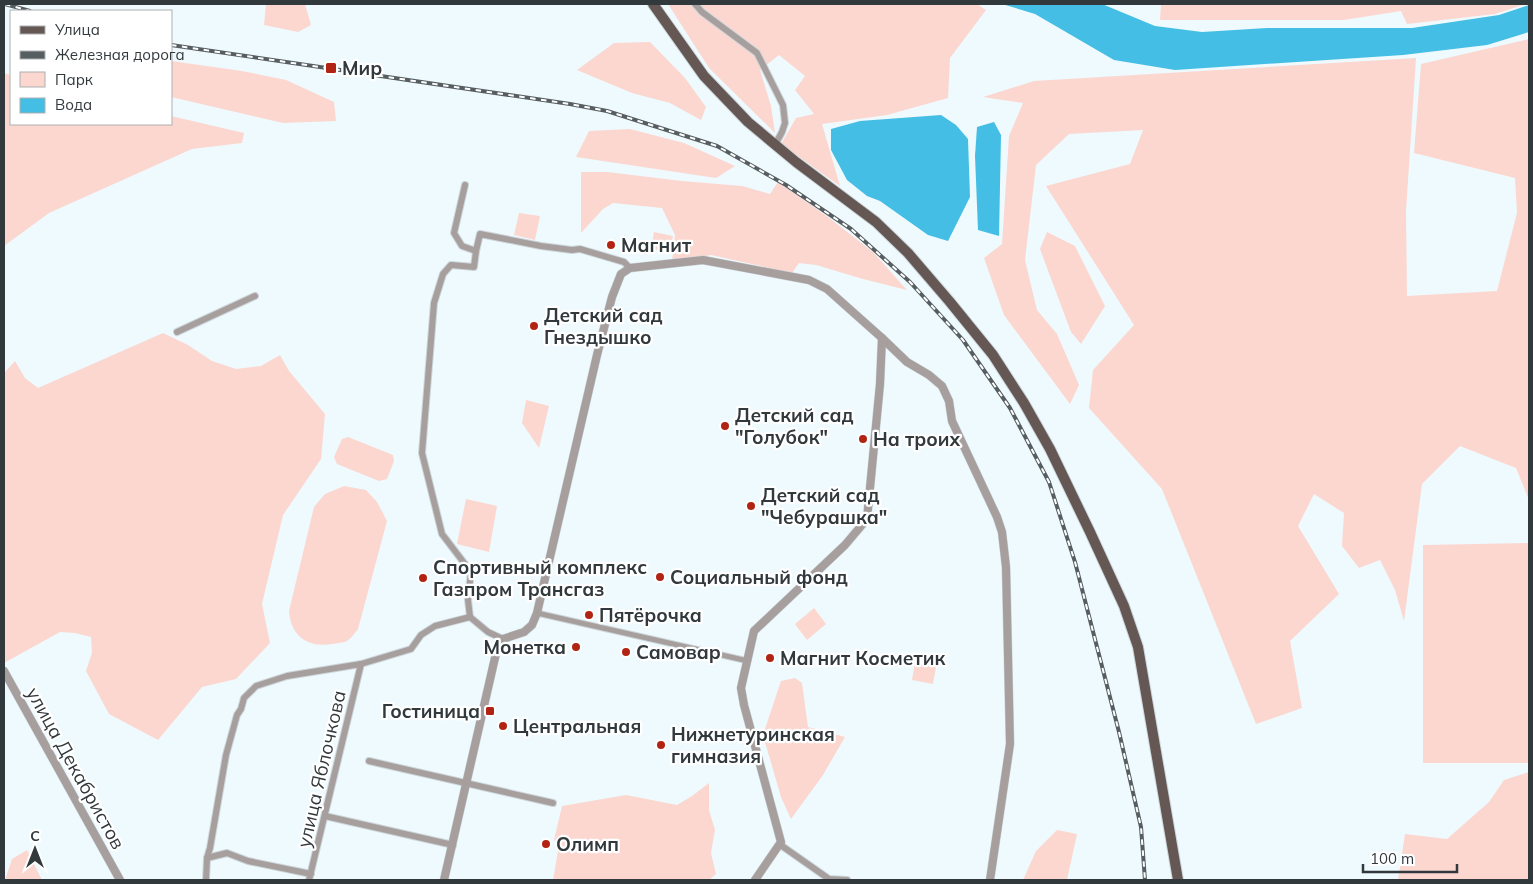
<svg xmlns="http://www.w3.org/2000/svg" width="1533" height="884" font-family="Mulish,sans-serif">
<rect width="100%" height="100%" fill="#effafe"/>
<!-- green -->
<g fill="#fbd7d0">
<path d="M266,4h39l6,21 -13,7 -34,-7z"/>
<path d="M668,4h309l9,6 -36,48 -2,40 -61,17 -65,9 18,62 -59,-42 15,-26 18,-4 -19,-24 10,-14 -26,-21 -19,15 11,36 4,27 -66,-65z"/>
<path d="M1161,4h365l-31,10 -88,10 -6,-13 -57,9h-184z"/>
<path d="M1529,39v461l-13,-32 -56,-22 -38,38 -18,137 -9,-31 -15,-30 -21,8 -17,-22 2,-33 -30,-19 -16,32 41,68 -49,47 12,67 -46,16 -94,-235 -73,-81 4,-38 41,-45 -88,-139 84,-22 13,-34 -74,4 -33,31 -11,95 12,50 20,24 22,51 -9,19 -66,-89 -20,-57 18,-14 7,-108 14,-33 -40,-6 51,-16 382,-23 -10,153 1,85 90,-5 20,-78 -2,-35 -101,-25 7,-89z"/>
<path d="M650,42l35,36 21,29 -5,13 -31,-17 -38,-10 -55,-23 37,-27z"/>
<path d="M171,61l71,10 44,9 48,22 2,19 -53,2 -112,-26z"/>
<path d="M4,73l7,2v49h160v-8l73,17 -2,10 -50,6 -47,21 -96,43 -45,33z"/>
<path d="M630,129l54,14 51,23 -19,12 -140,-21 13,-26z"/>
<path d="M581,172h26l75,9 60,5 28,8 8,-12 50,35 45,35 34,38 -44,-11 -47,-14 -17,-2 -7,10 -81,-18 -39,7 3,-27 -13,-27 -49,-5 -10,6 -22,24z"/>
<path d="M519,213l21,3 -5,24 -21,-5z"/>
<path d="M654,232l19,4 -3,16 -19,-3z"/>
<path d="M1047,232l28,14 30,60 -24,38 -10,-12 -31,-83z"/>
<path d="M163,333l25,12 24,16 24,8 25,-3 19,-11 9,16 36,43 -4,45 -38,56 -21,89 8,39 -34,36 -34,8 -44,53 -49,-26 -23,-43 6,-18 -1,-16 -16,-4 -15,-1 -56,31v-290l11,-12 10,17 13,10z"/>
<path d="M526,400l23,6 -10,42 -17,-25z"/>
<path d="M348,437l45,18 1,6 -7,18 -8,2 -42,-17 -3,-7 8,-18z"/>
<path d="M344,486l22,4 11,12 10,19 -29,108c-3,4 -7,9 -11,12 -4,2 -11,2 -15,3 -25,4 -41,-8 -43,-33l25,-104 11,-13z"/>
<path d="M466,499l31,7 -8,46 -32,-8z"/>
<path d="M1529,543v220h-106v-218z"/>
<path d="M814,608l12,16 -19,16 -12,-16z"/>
<path d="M915,662l21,5 -3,17 -21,-4z"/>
<path d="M795,678l7,5 6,44 37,10 -22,38 -32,44 -10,-22 -18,-62 18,-54z"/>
<path d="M1529,772v108h-131l7,-46 42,5 42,-37 15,-22z"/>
<path d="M709,783v27l6,20 -4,23 5,21 -7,6h-156l6,-35 -5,-5 8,-34 64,-11 51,10 15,-9z"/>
<path d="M1057,830l20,4 -10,46h-44l13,-29z"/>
<path d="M27,850l15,30h-37l7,-21z"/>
</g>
<!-- water -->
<g fill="#44bee4">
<path d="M1002,4h100l53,22 47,6 65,-4h145l87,-13 30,-10v27l-42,13 -84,10 -228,15 -61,-10 -79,-46z"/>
<path d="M941,115l15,10 12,14 2,58 -22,44 -20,-6 -48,-34 -13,-5 -20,-16 -16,-30v-21l29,-8z"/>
<path d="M994,122l7,13 -2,101 -21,-6 -3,-74 2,-29z"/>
</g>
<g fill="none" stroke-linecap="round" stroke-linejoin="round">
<!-- pedestrian casing -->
<g stroke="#cdd7db" stroke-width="7">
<path id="pedestrian" d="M537,613l211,48"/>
</g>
<!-- minor casing -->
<g stroke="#cdd7db" stroke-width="8">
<g id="minor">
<path d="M695,4l7,8 55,41 26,52 2,18 -3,9 -7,13"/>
<path d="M465,185l-11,48 8,13 14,5"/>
<path d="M177,332l78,-36"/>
<path d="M470,617l-2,-17 3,-28 -29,-38 -20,-81 12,-150 9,-29 8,-9 23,2 2,-16 4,-17 61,12 31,4 8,-1 44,13 6,6"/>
<path d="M470,617l18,15 15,7"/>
<path d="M369,761l184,42"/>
<path d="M325,816l128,29"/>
<path d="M781,842l1,4 47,33 18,1"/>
<path d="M207,858l20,-5 21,8 63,13"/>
<path d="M206,880l1,-22 3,-10 16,-93 11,-40 4,-6 3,-11 12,-12 31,-10 74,-12 50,-15 10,-14 14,-9 35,-9"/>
<path d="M309,880l52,-216"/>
</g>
</g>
<!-- tertiary casing -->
<g stroke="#cdd7db" stroke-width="9">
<g id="tertiary">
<path d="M882,338l25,24 22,13 13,11 7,15 3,20 45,96 5,15 4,35 4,177 -20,136"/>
<path d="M4,671l116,209"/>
<path d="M444,880l53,-231 6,-10 21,-7 8,-7 5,-12 60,-258 15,-58 9,-23 9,-6 73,-8 106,20 18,9 55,49 -2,46 -13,135 -22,26 -91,86 -13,57 3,17 37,137 -26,38"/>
</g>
</g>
<!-- primary casing -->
<g stroke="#cdd7db" stroke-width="12">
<path id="primary" d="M653,4l51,72 44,46 48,40 80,60 32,31 42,49 43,53 31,48 26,46 40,83 34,74 14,41 40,233"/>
</g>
<!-- pedestrian -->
<use href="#pedestrian" stroke="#a79f9d" stroke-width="5"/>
<!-- minor -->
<use href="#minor" stroke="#a79f9d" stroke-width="6"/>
<!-- tertiary -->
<use href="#tertiary" stroke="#a79f9d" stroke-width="8"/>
<!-- primary -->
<use href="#primary" stroke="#645754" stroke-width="10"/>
<!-- rail casing -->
<g stroke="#565e61" stroke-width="4">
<g id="rail">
<path d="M5,4l25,7"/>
<path d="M171,45l399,59 37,7 110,35 69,39 65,44 59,53 53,58 47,68 39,74 26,80 44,170 22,95 4,53"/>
</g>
</g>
<!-- rail -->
<use href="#rail" stroke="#fff" stroke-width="2" stroke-dasharray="5.5" stroke-linecap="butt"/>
</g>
<!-- markers -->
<g fill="#b12312" stroke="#fff" stroke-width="2">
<rect x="325" y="62" width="12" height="12" rx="2.5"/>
<circle cx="611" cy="245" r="5"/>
<circle cx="534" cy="326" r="5"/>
<circle cx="725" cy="426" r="5"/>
<circle cx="863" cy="439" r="5"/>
<circle cx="751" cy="506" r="5"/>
<circle cx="660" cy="577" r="5"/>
<circle cx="423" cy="578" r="5"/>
<circle cx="589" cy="615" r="5"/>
<circle cx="576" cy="647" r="5"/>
<circle cx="626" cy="652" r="5"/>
<circle cx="770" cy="658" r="5"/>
<rect x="485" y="706" width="10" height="10" rx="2.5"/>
<circle cx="503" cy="726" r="5"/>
<circle cx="661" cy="745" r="5"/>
<circle cx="546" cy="844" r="5"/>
</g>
<g text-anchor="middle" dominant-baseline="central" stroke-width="4.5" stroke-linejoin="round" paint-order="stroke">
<!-- poi labels -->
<g font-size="19" font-weight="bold" fill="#32393c" stroke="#fff" text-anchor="start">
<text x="342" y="68">Мир</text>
<text x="621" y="245">Магнит</text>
<text x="544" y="315">Детский сад<tspan x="544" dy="22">Гнездышко</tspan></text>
<text x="735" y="415">Детский сад<tspan x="735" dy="22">"Голубок"</tspan></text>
<text x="873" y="439">На троих</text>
<text x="761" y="495">Детский сад<tspan x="761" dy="22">"Чебурашка"</tspan></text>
<text x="433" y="567">Спортивный комплекс<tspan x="433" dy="22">Газпром Трансгаз</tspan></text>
<text x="670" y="577">Социальный фонд</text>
<text x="599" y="615">Пятёрочка</text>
<text x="566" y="647" text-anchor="end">Монетка</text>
<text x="636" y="652">Самовар</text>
<text x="780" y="658">Магнит Косметик</text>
<text x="480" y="711" text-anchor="end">Гостиница</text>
<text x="513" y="726">Центральная</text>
<text x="671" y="734">Нижнетуринская<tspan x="671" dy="22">гимназия</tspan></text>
<text x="556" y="844">Олимп</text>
</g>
<!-- street labels -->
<g font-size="19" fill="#32393c" stroke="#fff">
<text transform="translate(76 768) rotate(61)">улица Декабристов</text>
<text transform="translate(321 769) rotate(-77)">улица Яблочкова</text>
</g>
</g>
<!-- border -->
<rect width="1533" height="884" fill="none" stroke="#32393c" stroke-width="10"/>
<!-- legend -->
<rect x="10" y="10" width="162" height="115" fill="#ffffff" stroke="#adb0b1"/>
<rect x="20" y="26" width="25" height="8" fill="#645754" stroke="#adb0b1"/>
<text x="55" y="35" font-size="15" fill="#32393c">Улица</text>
<rect x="20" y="51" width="25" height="8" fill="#565e61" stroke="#adb0b1"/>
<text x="55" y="60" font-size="15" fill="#32393c">Железная дорога</text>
<rect x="20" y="72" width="25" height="15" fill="#fbd7d0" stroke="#adb0b1"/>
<text x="55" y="85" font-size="15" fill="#32393c">Парк</text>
<rect x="20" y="98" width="25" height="15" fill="#44bee4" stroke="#adb0b1"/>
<text x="55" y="110" font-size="15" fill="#32393c">Вода</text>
<!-- north arrow -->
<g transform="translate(35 849)" stroke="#ffffff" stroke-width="4" paint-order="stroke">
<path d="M0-4L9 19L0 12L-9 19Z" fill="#32393c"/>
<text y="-8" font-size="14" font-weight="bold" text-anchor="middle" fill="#32393c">С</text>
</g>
<!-- scale -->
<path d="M1363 864v8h94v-8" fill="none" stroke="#32393c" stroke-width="2.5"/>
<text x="1370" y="864" font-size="15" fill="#32393c" stroke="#ffffff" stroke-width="4" paint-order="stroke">100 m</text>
</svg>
